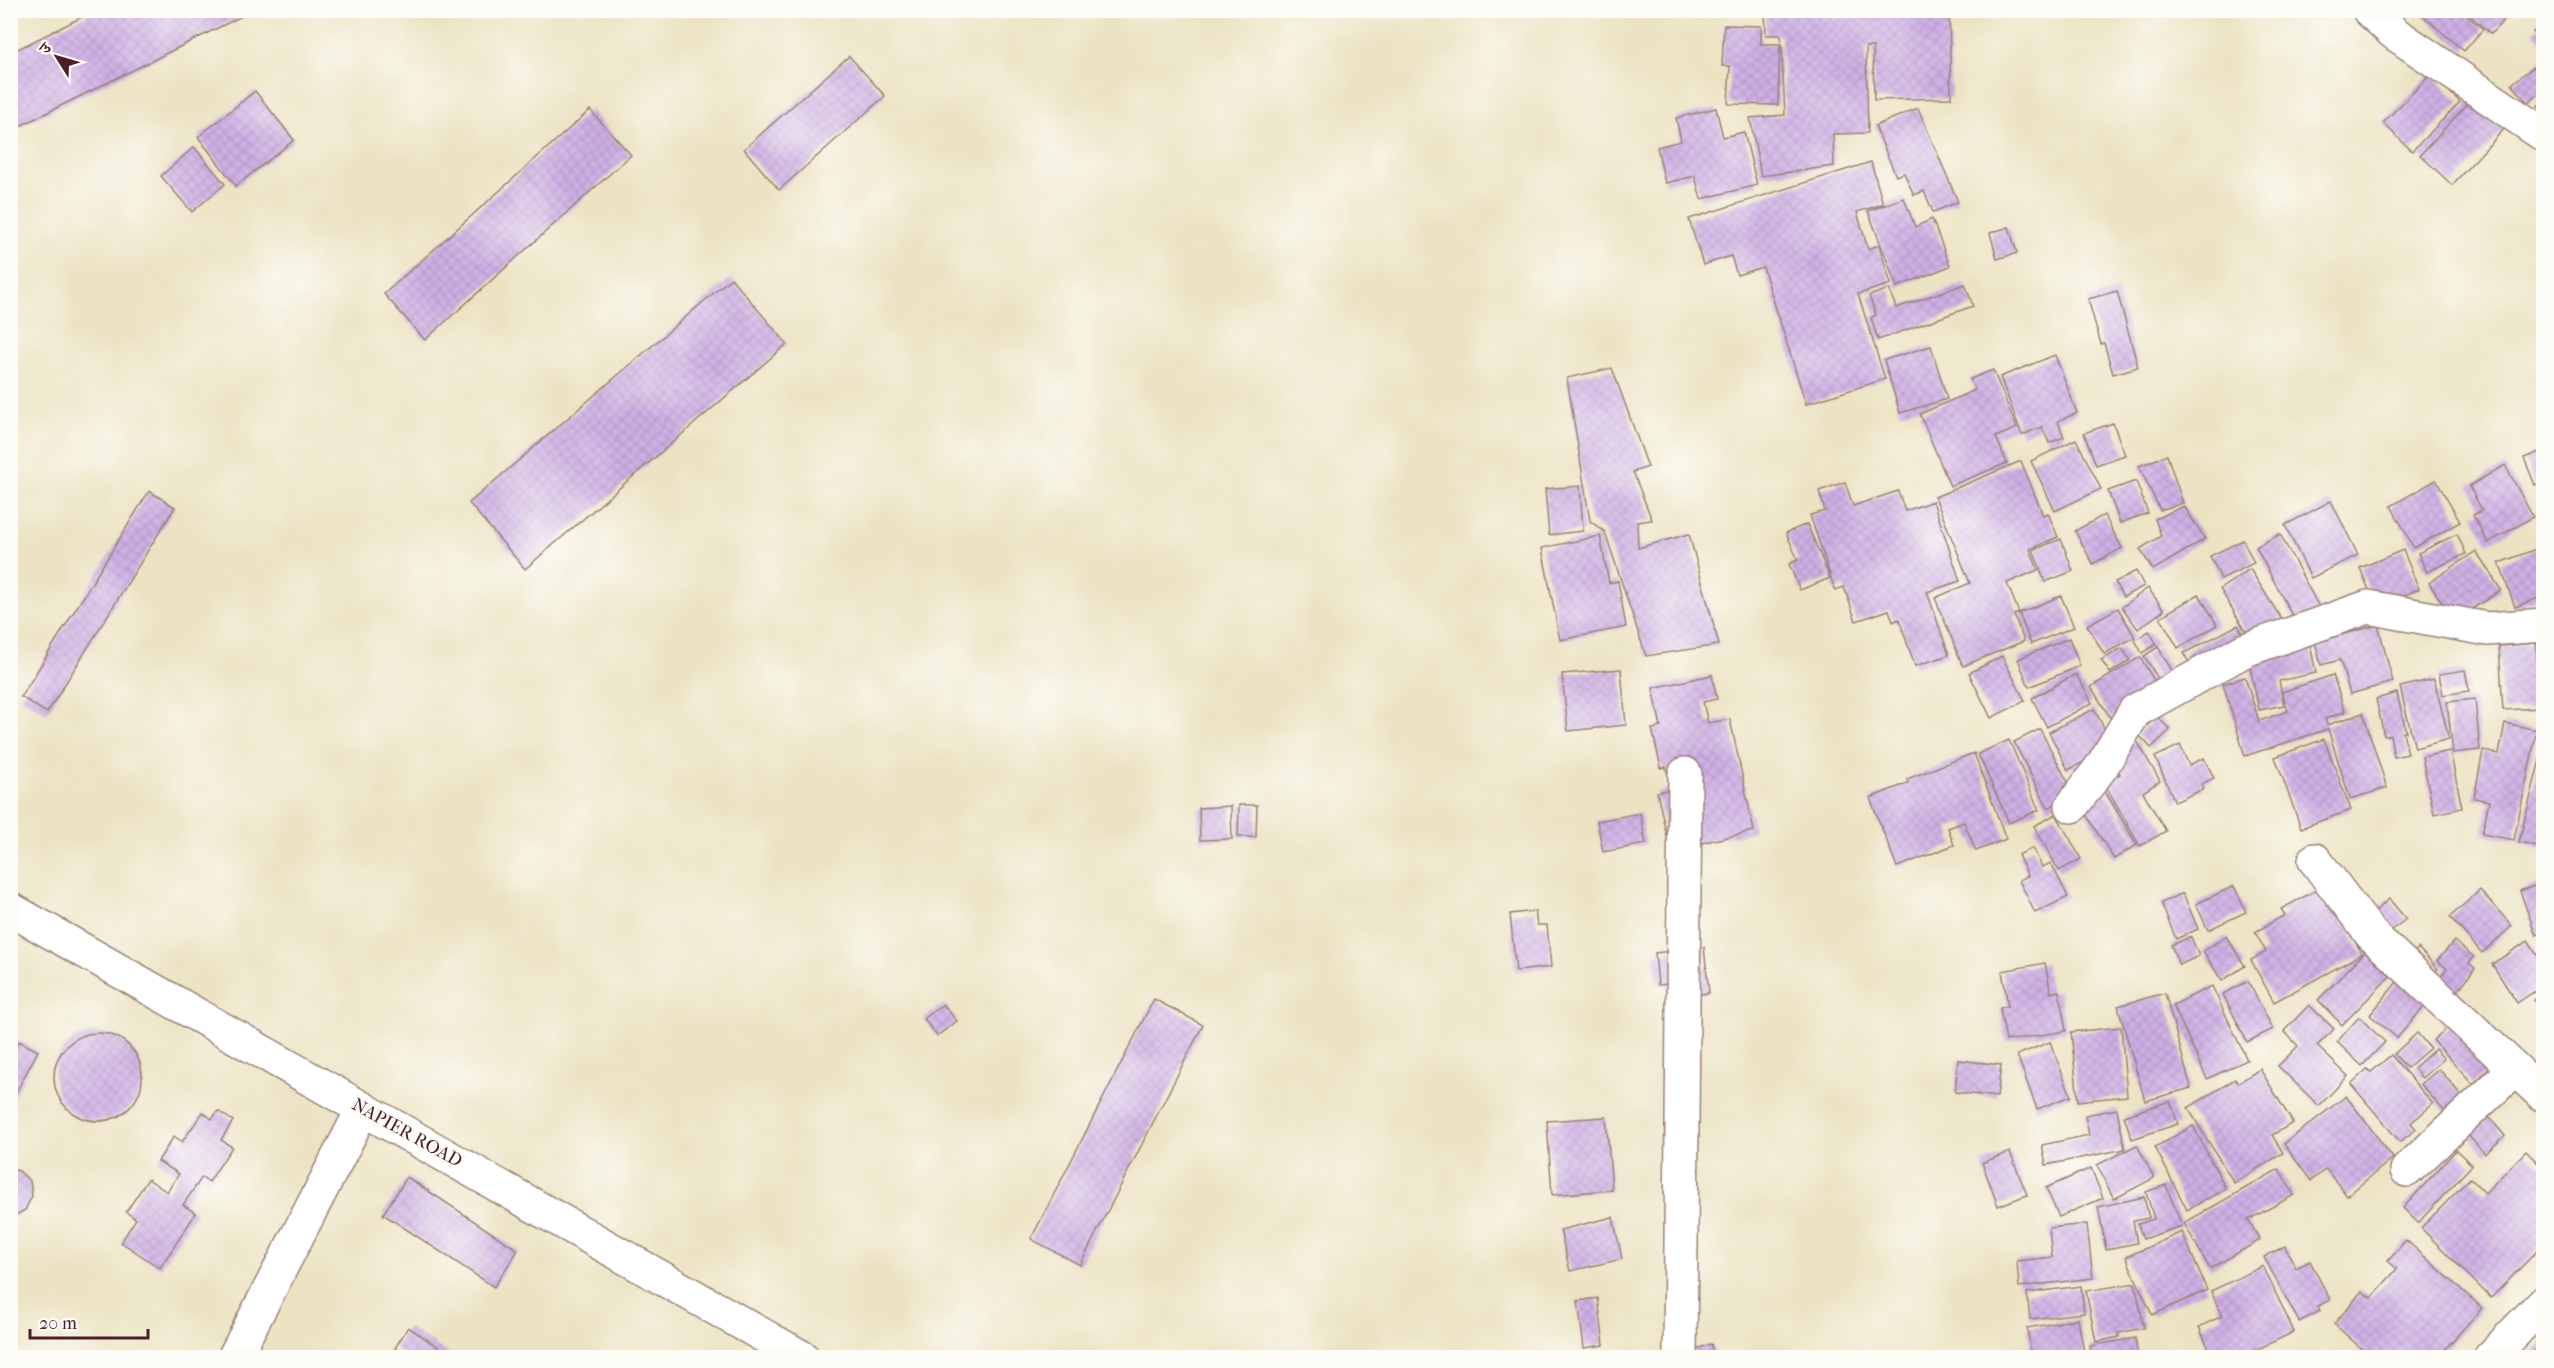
<svg xmlns="http://www.w3.org/2000/svg" width="2554" height="1368" font-family="'IM FELL French Canon','Noto Serif Devanagari',serif">
<defs>
<pattern id="building-cross-hatch" width="8" height="8" patternUnits="userSpaceOnUse" patternTransform="scale(1.5)"><rect width="8" height="8" fill="#cfb0e6"/><path d="M0 0l8 8M0 8l8-8" fill="none" stroke="#b397c5"/></pattern>
</defs>
<rect width="100%" height="100%" fill="#fdfcf7"/>
<filter id="ink" filterUnits="userSpaceOnUse"><feTurbulence type="fractalNoise" baseFrequency=".0167" numOctaves="2"/><feDisplacementMap in="SourceGraphic" scale="12" xChannelSelector="R" yChannelSelector="G"/><feConvolveMatrix kernelMatrix="1 2 1 2 8 2 1 2 1" color-interpolation-filters="sRGB"/></filter>
<filter id="wash" filterUnits="userSpaceOnUse"><feTurbulence type="fractalNoise" baseFrequency=".008" numOctaves="4" result="noise"/><feDisplacementMap in="SourceGraphic" scale="24" xChannelSelector="R" yChannelSelector="G"/><feGaussianBlur stdDeviation="1.35" result="paint"/><feColorMatrix in="noise" values="0 0 0 0 0 0 0 0 0 0 0 0 0 0 0 0 0 1.4 0 .05"/><feComposite in="paint" operator="in"/></filter>
<g filter="url(#wash)">
<rect width="100%" height="100%" fill="#ece3c3"/>
<g id="blocks">
<!-- building -->
<g fill="url(#building-cross-hatch)">
<path d="M96,10h158l-244,121v-78z"/>
<path d="M1765,10h184l2,88 -77,2 -1,-53h-7l2,86 -35,1 1,32 -73,10 -11,-58 35,-3 -4,-80h-15z"/>
<path d="M2426,10h34l23,19 -19,22 -42,-36z"/>
<path d="M2464,10h49l-22,24z"/>
<path d="M2544,23v22l-11,-13z"/>
<path d="M1724,25l37,1v18h19l-2,61 -50,-1 2,-38h-8z"/>
<path d="M849,56l36,40 -106,94 -35,-41z"/>
<path d="M2544,58v32l-16,13 -16,-19z"/>
<path d="M2431,74l29,28 -48,49 -29,-28z"/>
<path d="M255,91l39,49 -58,46 -38,-49z"/>
<path d="M2544,98v30l-15,-10z"/>
<path d="M2472,99l32,30 -52,56 -32,-30z"/>
<path d="M1716,108l7,29 21,-5 13,53 -56,14 -6,-23 -30,7 -8,-36 24,-6 -5,-23z"/>
<path d="M1918,108l40,94 -25,10 -9,-21 -10,4 -10,-22 -8,3 -21,-50z"/>
<path d="M590,110l41,45 -206,185 -41,-46z"/>
<path d="M194,147l31,37 -33,28 -31,-36z"/>
<path d="M1871,162l12,42 -26,8 11,37 11,-4 12,39 -33,10 27,85 -79,25 -43,-137 -26,8 -6,-19 -28,9 -14,-46z"/>
<path d="M1904,198l11,29 17,-8 18,47 -53,21 -29,-76z"/>
<path d="M2009,227l8,26 -20,6 -7,-26z"/>
<path d="M731,278l56,66 -262,225 -56,-66z"/>
<path d="M1965,284l8,22 -95,34 -7,-22 5,-3 -7,-19 20,-7 7,19z"/>
<path d="M2117,291l21,76 -25,7 -9,-31 -3,1 -13,-45z"/>
<path d="M1931,346l16,53 -47,14 -16,-53z"/>
<path d="M2055,355l22,58 -19,8 6,16 -15,6 -7,-16 -20,8 -22,-58z"/>
<path d="M1612,368l36,99 -15,5 19,48 -15,2 1,26 51,-14 30,111 -73,11 -41,-124 -15,-11 -23,-143z"/>
<path d="M1993,370l24,58 -21,9 11,26 -57,23 -30,-72 55,-24 -5,-11z"/>
<path d="M2113,423l12,32 -29,10 -12,-32z"/>
<path d="M2076,439l25,50 -46,22 -24,-50z"/>
<path d="M2544,450v31l-9,4 -11,-27z"/>
<path d="M2167,455l16,48 -23,7 -21,-44z"/>
<path d="M2021,461l22,54 5,-2 10,24 -28,12 8,21 -31,13 12,30 -5,2 10,26 -61,25 -28,-68 35,-15 -35,-86z"/>
<path d="M2505,465l28,52 -45,26 -15,-28 9,-5 -13,-24z"/>
<path d="M2436,480l24,42 -46,26 -23,-42z"/>
<path d="M2136,481l12,32 -28,10 -12,-32z"/>
<path d="M1845,482l8,24 45,-15 7,20 28,-10 27,80 -33,11 22,63 -34,11 -16,-47 -6,3 -4,-12 -33,11 -12,-34 -9,3 -25,-75 15,-4 -6,-20z"/>
<path d="M1580,486l3,45 -34,4 -4,-46z"/>
<path d="M149,491l26,16 -128,206 -26,-16z"/>
<path d="M2331,501l27,54 -47,23 -26,-53z"/>
<path d="M2184,506l21,33 -52,31 -13,-21 21,-13 -6,-17z"/>
<path d="M2104,515l18,33 -29,16 -18,-33z"/>
<path d="M1807,524l23,54 -30,12 -11,-26 9,-4 -12,-27z"/>
<path d="M2280,534l40,75 -24,14 -40,-76z"/>
<path d="M2457,534l9,20 -39,18 -9,-19z"/>
<path d="M1600,536l9,47 9,-2 8,46 -66,13 -18,-92z"/>
<path d="M2061,539l12,32 -28,11 -12,-32z"/>
<path d="M2243,540l11,23 -33,16 -11,-23z"/>
<path d="M2544,546v50l-29,11 -16,-44z"/>
<path d="M2403,550l16,39 -43,18 -16,-39z"/>
<path d="M2476,551l25,39 -47,31 -25,-38z"/>
<path d="M2250,569l34,54 -31,20 -33,-54z"/>
<path d="M2136,571l8,15 -21,11 -8,-15z"/>
<path d="M2148,588l16,22 -26,19 -16,-22z"/>
<path d="M2199,594l18,31 -39,23 -18,-31z"/>
<path d="M2061,596l13,31 -43,17 -12,-31z"/>
<path d="M2118,608l17,29 -31,17 -17,-29z"/>
<path d="M2238,625l9,18 -54,27 -9,-17z"/>
<path d="M2378,625l15,57 -43,12 -10,-34 -19,5 -6,-23z"/>
<path d="M2149,631l8,13 -15,9 -7,-13z"/>
<path d="M2069,638l11,28 -51,21 -11,-28z"/>
<path d="M2536,643l4,65 -37,2 -4,-64z"/>
<path d="M2310,644l6,29 -37,8 5,24 -25,5 -11,-53z"/>
<path d="M2158,647l16,27 -14,8 -16,-26z"/>
<path d="M2122,648l8,12 -20,13 -9,-13z"/>
<path d="M2002,656l23,45 -34,17 -22,-45z"/>
<path d="M2140,657l20,33 -49,29 -20,-32z"/>
<path d="M1621,669l5,56 -58,6 -6,-57z"/>
<path d="M2465,670l4,21 -26,4 -4,-21z"/>
<path d="M2076,674l16,29 -45,24 -15,-29z"/>
<path d="M1712,675l5,24 -14,3 5,21 22,-4 24,112 -84,19 -13,-58 14,-3 -5,-22 -5,1 -9,-39 9,-2 -8,-39z"/>
<path d="M2333,675l12,37 -20,7 2,6 36,-12 24,75 -37,11 -22,-70 -83,27 -22,-72 22,-7 14,44 29,-10 -6,-19z"/>
<path d="M2434,679l15,60 -34,9 -15,-61z"/>
<path d="M2397,693l9,39h-3l5,22 -14,3 -4,-22 -6,1 -8,-37z"/>
<path d="M2475,699l5,51 -27,3 -6,-51z"/>
<path d="M2094,709l20,38 -46,23 -19,-38z"/>
<path d="M2157,716l13,14 -19,18 -13,-14z"/>
<path d="M2505,723l32,7 -23,110 -32,-6 7,-33 -15,-3 9,-47 16,3z"/>
<path d="M2040,729l34,65 -26,14 -34,-66z"/>
<path d="M2324,739l27,71 -50,18 -26,-71z"/>
<path d="M2009,740l30,70 -30,13 -31,-69z"/>
<path d="M2137,741l23,40 -17,11 23,39 -26,15 -36,-63 16,-9 -10,-18z"/>
<path d="M2180,745l9,20 15,-7 10,20 -13,6 3,5 -29,13 -20,-45z"/>
<path d="M2543,748h1v100l-25,-6z"/>
<path d="M2450,751l12,57 -28,6 -12,-57z"/>
<path d="M1974,753l32,86 -30,12 -12,-29 -16,6 6,17 -57,22 -27,-69 38,-15 -1,-4z"/>
<path d="M2100,783l37,62 -23,14 -34,-54z"/>
<path d="M1239,805h18l-1,32h-18z"/>
<path d="M1231,806l1,33 -32,1 -1,-32z"/>
<path d="M1640,813l6,31 -43,8 -6,-31z"/>
<path d="M2056,814l25,45 -22,12 -25,-45z"/>
<path d="M2033,848l9,19 9,-4 17,34 -33,16 -16,-33 9,-4 -10,-21z"/>
<path d="M2542,883l2,49 -8,3 -16,-44z"/>
<path d="M2234,886l12,26 -38,18 -12,-26z"/>
<path d="M2324,886l38,68 -88,48 -23,-42 15,-8 -11,-20 30,-17 -4,-6z"/>
<path d="M2480,890l32,36 -30,27 -32,-36z"/>
<path d="M2183,893l15,36 -22,10 -15,-36z"/>
<path d="M2389,899l17,20 -18,14 -16,-19z"/>
<path d="M1535,911l2,14h10l4,42 -35,4 -6,-57z"/>
<path d="M2226,936l19,30 -23,15 -19,-30z"/>
<path d="M2191,937l8,19 -20,9 -8,-20z"/>
<path d="M2454,941l20,16 -5,6 6,5 -21,28 -18,-14 11,-14 -10,-7z"/>
<path d="M2528,941l16,25v19l-27,18 -25,-39z"/>
<path d="M1704,947l5,46 -41,5 -1,-14 -9,1 -3,-32z"/>
<path d="M2370,947l25,24 -53,54 -24,-25z"/>
<path d="M2418,948l20,21 -11,10 -20,-19z"/>
<path d="M2045,963l6,30 8,-2 7,40 -60,10 -6,-33 8,-2 -6,-35z"/>
<path d="M2402,976l28,24 -33,38 -27,-23z"/>
<path d="M2248,981l25,48 -26,13 -24,-48z"/>
<path d="M2212,986l35,74 -40,19 -34,-74z"/>
<path d="M2544,992v19l-10,-11z"/>
<path d="M2165,993l26,95 -46,13 -27,-95z"/>
<path d="M1154,999l49,26 -123,240 -49,-26z"/>
<path d="M943,1004l14,17 -20,15 -13,-17z"/>
<path d="M2309,1005l25,24 -17,17 31,30 -29,30 -41,-40 20,-20 -14,-15z"/>
<path d="M2359,1017l26,25 -23,24 -25,-24z"/>
<path d="M2455,1021l39,43 -21,20 -40,-44z"/>
<path d="M2121,1027l6,69 -49,5 -7,-69z"/>
<circle cx="98" cy="1077" r="44"/>
<path d="M2417,1033l13,15 -23,20 -13,-14z"/>
<path d="M19,1041l19,10 -25,47 -3,-1v-41z"/>
<path d="M2050,1042l21,54 -34,13 -20,-54z"/>
<path d="M2435,1049l9,10 -22,19 -8,-10z"/>
<path d="M2391,1055l42,49 -22,19 5,6 -16,13 -49,-58 16,-15 4,3z"/>
<path d="M1958,1060l43,5 -4,32 -42,-5z"/>
<path d="M2260,1069l33,54 -21,12 11,18 -49,30 -46,-75 47,-29 3,4z"/>
<path d="M2439,1069l23,27 -18,15 -23,-27z"/>
<path d="M2346,1096l47,62 -46,38 -21,-27 -15,12 -27,-37z"/>
<path d="M2170,1101l8,23 -46,15 -8,-23z"/>
<path d="M2117,1109l8,40 -79,16 -4,-20 47,-10 -4,-20z"/>
<path d="M218,1111l15,10 -12,19 11,7 -23,35 -7,-5 -19,28 13,8 -36,55 -39,-26 15,-23 -10,-7 22,-33 19,13 12,-18 -21,-13 16,-25 8,6 21,-30 9,7z"/>
<path d="M2488,1116l17,20 -20,18 -18,-20z"/>
<path d="M1606,1117l6,73 -60,5 -5,-74z"/>
<path d="M2193,1126l33,63 -39,21 -32,-63z"/>
<path d="M2137,1145l17,33 -40,21 -17,-34z"/>
<path d="M2456,1150l16,15 -54,58 -15,-15z"/>
<path d="M2526,1151l18,18v75l-53,54 -70,-70 49,-50 15,15z"/>
<path d="M2010,1152l17,43 -29,11 -16,-43z"/>
<path d="M2091,1168l12,30 -44,19 -13,-29z"/>
<path d="M10,1169l9,2 11,10 2,15 -7,14 -13,7z"/>
<path d="M2279,1169l15,26 -46,25 12,20 -50,29 -26,-46z"/>
<path d="M407,1177l111,73 -24,37 -111,-73z"/>
<path d="M2166,1185l16,41 -39,13 -5,-15 16,-5 -8,-27z"/>
<path d="M2144,1197l5,21 -16,3 4,22 -31,6 -8,-42z"/>
<path d="M1613,1217l9,42 -52,12 -10,-41z"/>
<path d="M2087,1224l6,54 -74,9 -2,-26 35,-4 -3,-29z"/>
<path d="M2182,1232l25,58 -55,25 -26,-58z"/>
<path d="M2406,1240l76,68 -45,50h-81l7,-8 -29,-26 28,-33 9,7 26,-29 -9,-8z"/>
<path d="M2285,1246l11,22 14,-7 20,39 -12,6 2,5 -21,11 -35,-65z"/>
<path d="M2263,1266l31,66 -55,26h-26l-14,-31 23,-11 -11,-25z"/>
<path d="M2135,1283l9,45 -26,5 1,4 -23,5 -10,-51z"/>
<path d="M2081,1286l3,27 -54,6 -3,-26z"/>
<path d="M1598,1298l6,47 -20,3 -6,-47z"/>
<path d="M2078,1319l7,39h-62l-1,-5 9,-2 -4,-23z"/>
<path d="M408,1327l47,31h-45l-15,-10z"/>
<path d="M2135,1338l3,20h-46l-2,-12z"/>
<path d="M2544,1341v17h-16z"/>
<path d="M1711,1344l4,14h-19l-3,-8z"/>
</g>
</g>
</g>
<g filter="url(#ink)">
<use href="#blocks" fill-opacity="0" stroke="#9b8177" stroke-width="1.5"/>
<g fill="none" stroke-linecap="round" stroke-linejoin="round">
<!-- minor casing -->
<g stroke="#9b8177" stroke-width="36">
<g id="minor">
<path d="M2369,10l25,23 150,102"/>
<path d="M2072,806l30,-40 33,-55 110,-61 123,-43 119,22 57,-4"/>
<path d="M2315,860l56,74 173,162"/>
<path d="M10,909l793,449"/>
<path d="M2407,1170l108,-101"/>
<path d="M234,1358l129,-249"/>
<path d="M1680,1358l5,-584"/>
<path d="M2490,1358l54,-56"/>
</g>
</g>
<!-- minor -->
<use href="#minor" stroke="#fff" stroke-width="33"/>
</g>
</g>
<g text-anchor="middle" dominant-baseline="central" stroke-width="6" stroke-linejoin="round" paint-order="stroke">
<!-- street labels -->
<g font-size="18" fill="#4a1f2b" stroke="#fdfcf7">
<text transform="translate(407 1133) rotate(29)">NAPIER ROAD</text>
</g>
</g>
<!-- margin -->
<rect width="2554" height="1368" fill="none" stroke="#fdfcf7" stroke-width="36"/>
<!-- north arrow -->
<g transform="translate(57 57) rotate(307)" stroke="#fdfcf7" stroke-width="4.5" paint-order="stroke">
<path d="M0-4.5L10 22L0 15L-10 22Z" fill="#4a1f2b"/>
<text y="-9" font-size="16" font-weight="bold" text-anchor="middle" fill="#4a1f2b">उ</text>
</g>
<!-- scale -->
<path d="M30 1329v9h118v-9" fill="none" stroke="#4a1f2b" stroke-width="3"/>
<text x="39" y="1329" font-size="18" fill="#4a1f2b" stroke="#fdfcf7" stroke-width="4.5" paint-order="stroke">20 m</text>
</svg>
